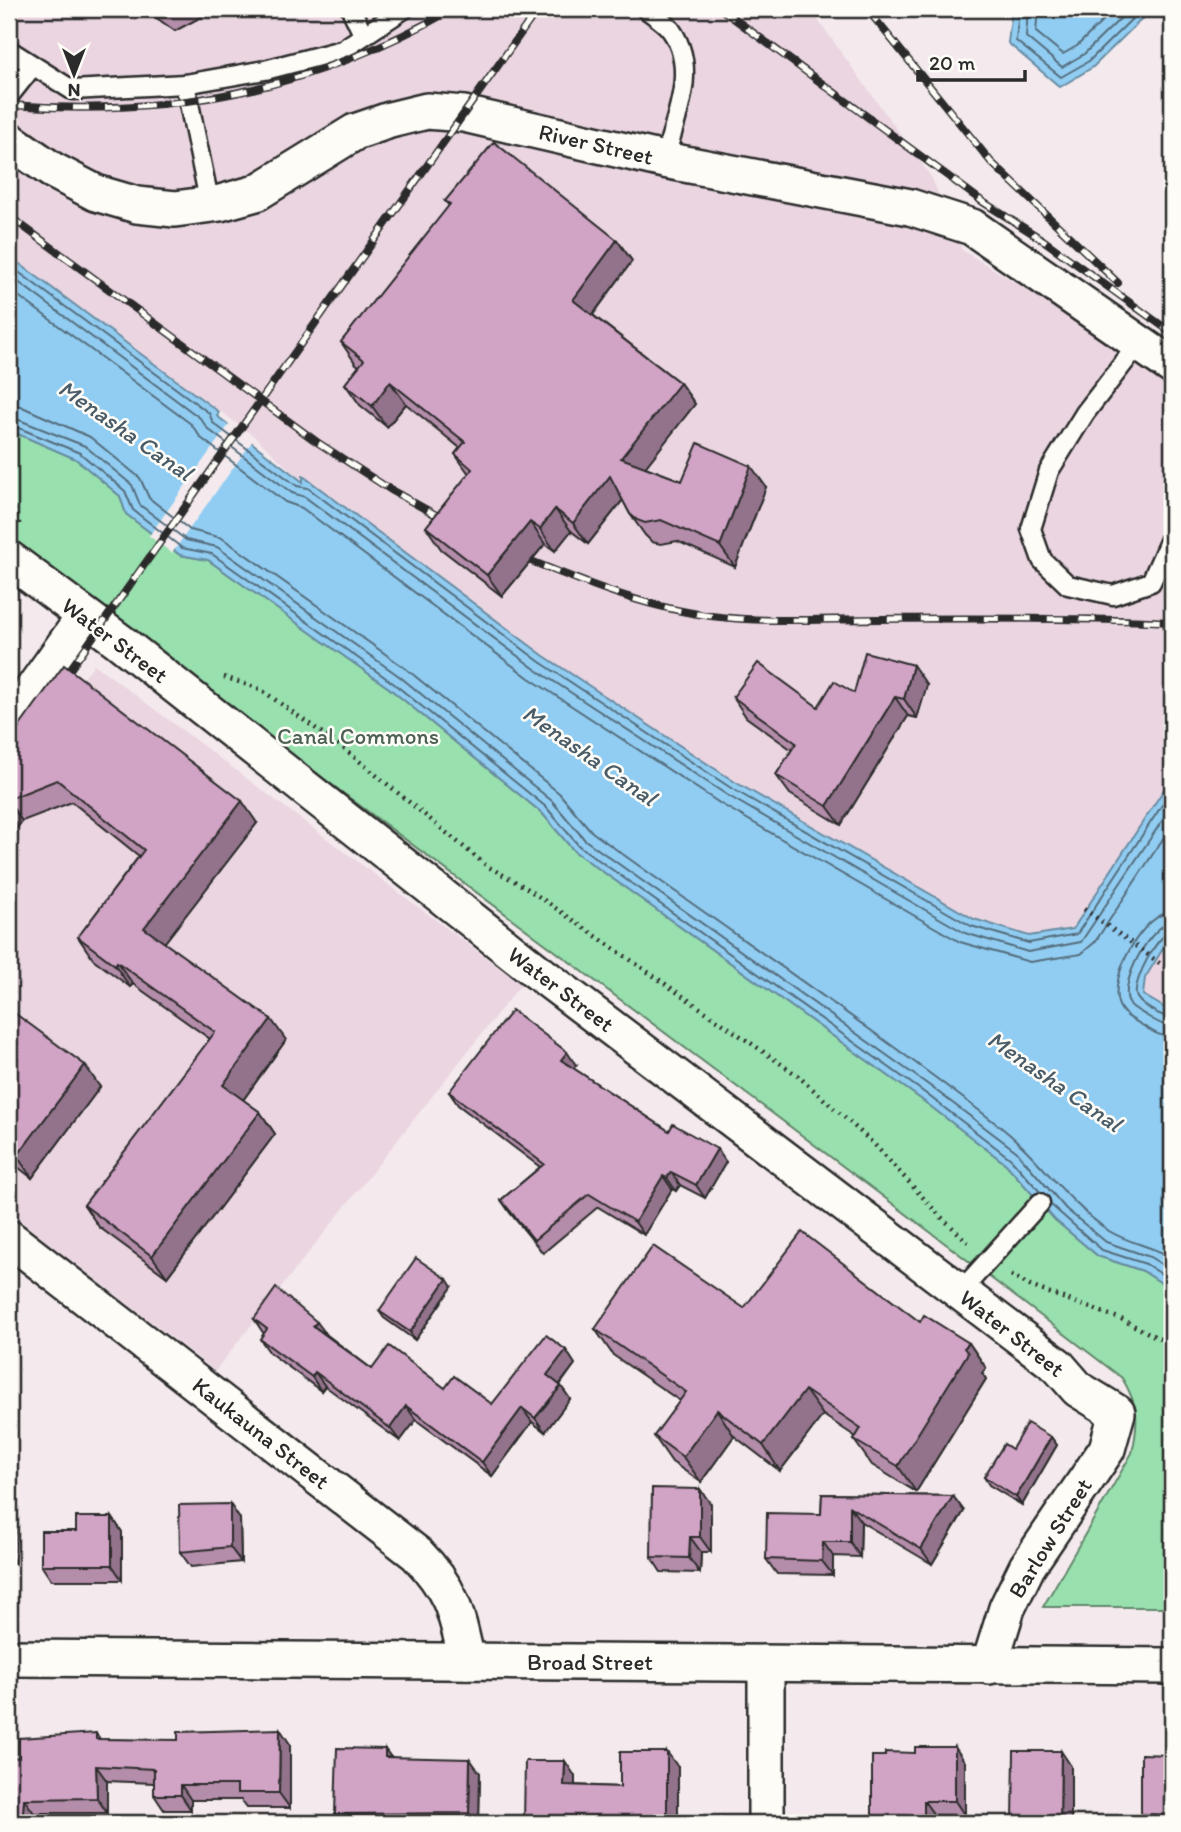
<svg xmlns="http://www.w3.org/2000/svg" width="1181" height="1832" font-family="Itim,sans-serif">
<rect width="100%" height="100%" fill="#f4eaed"/>
<filter id="ink" filterUnits="userSpaceOnUse"><feTurbulence type="fractalNoise" baseFrequency=".0143" numOctaves="2"/><feDisplacementMap in="SourceGraphic" scale="14" xChannelSelector="R" yChannelSelector="G"/><feConvolveMatrix kernelMatrix="1 2 1 2 8 2 1 2 1" color-interpolation-filters="sRGB"/></filter>
<g filter="url(#ink)">
<!-- built -->
<g fill="#ead5e1">
<path d="M9,9h801l122,169 30,72 210,128v634l-29,-17 -70,-66 -44,7 -55,-17 -239,-137 -191,-126 -240,-173 -49,-46 -246,-181z"/>
<path d="M94,664l427,320 -306,387 -206,-159v-432z"/>
</g>
<!-- green -->
<path fill="#98e0ae" stroke="#62866c" stroke-width="2" d="M9,430l67,29 44,37 6,18 54,41 28,5 181,128 153,125 32,38 347,248 85,65 49,56 43,36 45,15 29,19v317h-129l89,-154c7,-31 7,-47 -10,-75 -368,-282 -742,-556 -1113,-834z"/>
<!-- water -->
<g fill="#91cdf2" stroke="#688ca2" stroke-width="2">
<path d="M1012,9h140l-59,58 -33,20 -52,-44z"/>
<path d="M9,256l210,156 -2,4 86,66v-6l241,180 191,126 239,137 55,17 44,-7 99,-152v157l-27,44 -2,17 29,17v278l-29,-19 -45,-15 -43,-36 -49,-56 -85,-65 -347,-248 -32,-38 -153,-125 -181,-128 -28,-5 -54,-41 -6,-18 -44,-37 -67,-29z"/>
</g>
<!-- pier -->
<path fill="#f4eaed" d="M231,422l23,17 -82,114 -23,-17z"/>
<g fill="none" stroke-linecap="round" stroke-linejoin="round">
<!-- shore -->
<g stroke="#546c7b" stroke-width="2">
<path d="M1019,9l-3,32 45,36 28,-16 53,-52"/>
<path d="M1028,9l-2,28 36,30 22,-13 46,-45"/>
<path d="M1038,9l-2,23 27,22 14,-8 38,-37"/>
<path d="M9,265l200,148 4,10 84,63 11,2 232,174 191,126 240,138 58,17 48,-9 95,-144"/>
<path d="M9,275l191,143 8,11 84,64 13,4 230,172 192,126 238,138 63,19 53,-10 91,-136"/>
<path d="M9,289l182,135 10,14 84,64 17,6 227,170 192,126 239,138 70,20 51,-8 14,-12 77,-117"/>
<path d="M9,405l11,1 70,31 50,41 9,20 41,32 32,8 183,130 154,125 33,39c135,98 274,191 406,293 41,31 68,77 111,106 19,12 44,15 63,27"/>
<path d="M9,416l76,30 47,39 8,20 46,35 31,7 182,129 153,125 33,39 345,246 86,65 50,58 40,33 44,15 22,14"/>
<path d="M9,424l71,29 45,38 8,19 49,38 30,6 181,129 153,124 33,39 346,247 86,66 30,34"/>
<path d="M1172,912c-29,1 -63,64 -54,91 4,12 14,16 24,22 10,6 18,12 30,12"/>
<path d="M1172,922c-21,2 -54,61 -43,81 4,6 12,9 18,13 8,5 16,10 25,11"/>
<path d="M1172,931c-14,2 -39,49 -36,64 2,10 27,22 36,23"/>
<path d="M1050,1204l52,46 44,14 26,17"/>
</g>
<!-- service casing -->
<g stroke="#2b2b2b" stroke-width="23">
<g id="service">
<path d="M351,9l12,25"/>
<path d="M646,9c8,6 19,13 25,21 28,39 4,89 -7,130"/>
<path d="M9,50l63,40 113,-6 80,-14 77,-20 62,-41"/>
<path d="M185,84l25,121"/>
<path d="M9,96l23,-29"/>
<path d="M1139,343l-54,70 -36,58 -18,58 11,31 26,25 45,10 38,-13 21,-47"/>
<path d="M960,1292l80,-89"/>
</g>
</g>
<!-- minor casing -->
<g stroke="#2b2b2b" stroke-width="40">
<g id="minor">
<path d="M9,140l43,30 44,23 41,12 38,4 45,-6 36,-10 99,-61 35,-12 37,-9 37,3 200,46 246,47 62,20 200,139"/>
<path d="M9,559l110,82 415,328 524,397 20,23 39,24 -10,36 -80,118 -20,41 -18,58"/>
<path d="M9,723l76,-107"/>
<path d="M9,1238l408,316c36,37 39,58 50,107"/>
<path d="M9,1658l1163,8"/>
<path d="M766,1823v-159"/>
</g>
</g>
<!-- path -->
<g stroke="#2b2b2b" stroke-width="4.5" stroke-dasharray="2 5" stroke-linecap="butt">
<path d="M9,496l12,32"/>
<path d="M224,677l36,12 82,58 145,119 38,21 272,188 77,69 65,71 29,27"/>
<path d="M1084,909l88,63"/>
<path d="M1011,1275l19,11 91,33 51,26"/>
</g>
<!-- service -->
<use href="#service" stroke="#fdfcf7" stroke-width="18"/>
<!-- minor -->
<use href="#minor" stroke="#fdfcf7" stroke-width="35"/>
<!-- rail casing -->
<g stroke="#2b2b2b" stroke-width="8">
<g id="rail">
<path d="M721,9l262,193 60,38 129,93"/>
<path d="M867,9l124,153 127,121"/>
<path d="M9,105c165,12 299,-14 444,-96"/>
<path d="M9,216l308,226 74,48 63,35"/>
<path d="M514,554c63,26 129,53 197,62 55,7 113,3 169,3 98,-1 195,-1 292,3"/>
<path d="M59,685l479,-676"/>
</g>
</g>
<!-- rail -->
<use href="#rail" stroke="#fdfcf7" stroke-width="5" stroke-dasharray="16" stroke-linecap="butt"/>
</g>
<!-- wall -->
<g fill="#b48daa" stroke="#2b2b2b" stroke-width="2">
<path d="M144,9h72l-41,22z"/>
<path d="M445,201l172,39 15,21 -39,54 87,68 15,21 -50,63 37,14 84,6 -31,80 -58,-26 -16,3 -9,-2 -7,-7 -15,-21 -7,-14 -35,44 -17,-13 -16,20 -10,-7 -43,52 -61,-47 -15,-22 43,-53 -14,-20 5,-6 -54,-44 -19,23 -27,-22 -15,-21 14,-18 -3,-2 -15,-22 108,-136z"/>
<path d="M927,685l-10,33 -9,-2 -67,109 -51,-31 -14,-19 16,-25 -46,-33 -13,-20 85,10 36,-14z"/>
<path d="M9,741l248,82 -93,120 122,97 -43,60 17,12 15,22 -108,143 -68,-50 -15,-22 126,-166 -77,-55 -3,3 -37,-28 -15,-22 61,-81 -67,-54 -50,19 -13,18z"/>
<path d="M9,985l5,7 -5,4z"/>
<path d="M9,1009l91,78 -68,91 -23,-18z"/>
<path d="M576,1065l-3,3 96,63 57,31 -21,36 -25,-13 -4,6 -4,-2 -28,46 -46,-28 -55,46 -33,-40 -9,-13 39,-33 -82,-62 -9,-13z"/>
<path d="M452,1287l-37,53 -31,-22 -5,-7z"/>
<path d="M744,1308l176,14 49,21 17,25 -4,5 4,6 -70,113 -44,-27 -18,-25 2,-3 -33,-22 -43,56 -46,-35 -33,46 -29,-20 -18,-26 26,-35 -67,-46 -18,-26z"/>
<path d="M254,1319l73,16 45,34 73,19 47,16 83,-40 -15,21 10,14 -25,33 -13,-10 -40,54 -76,-56 -16,21 -75,-55 -4,5 -51,-38 -10,-14 4,-5z"/>
<path d="M1051,1437l6,8 -35,60 -33,-20 -5,-8 28,-28z"/>
<path d="M822,1494l131,2 11,15 -32,53 -71,-42 -1,35 -27,-1v19l-56,-1 -11,-15 55,-45z"/>
<path d="M711,1504v48h-10l-1,21 -39,-1 -10,-15z"/>
<path d="M9,1512l7,11 -1,40h-6z"/>
<path d="M112,1517l10,15v48h-71l-10,-15 35,-34z"/>
<path d="M240,1519l1,43 -50,5 -11,-15z"/>
<path d="M96,1733l4,6 190,5v64h-43l-6,-8h-50v10h-27l-10,-15v-12l-47,-2v32h-73v10h-25l10,-65z"/>
<path d="M1172,1755v68h-24l-7,-9z"/>
<path d="M885,1756l80,6v54l-31,-1v8z"/>
<path d="M391,1757l89,16 -1,50h-138l-6,-9z"/>
<path d="M678,1767v56h-154l51,-47v9l45,2z"/>
</g>
<!-- shaded-wall -->
<g fill="#92738b" stroke="#2b2b2b" stroke-width="2">
<path d="M617,240l15,21 -44,60 -15,-21z"/>
<path d="M390,382l16,22 -19,23 -15,-21z"/>
<path d="M680,383l15,21 -59,75 -15,-21z"/>
<path d="M751,466l15,21 -31,80 -15,-21z"/>
<path d="M610,476l15,21 -37,47 -15,-21z"/>
<path d="M555,509l16,22 -16,20 -15,-22z"/>
<path d="M530,522l15,22 -43,52 -15,-21z"/>
<path d="M913,665l14,20 -10,33 -13,-19z"/>
<path d="M895,697l13,19 -67,109 -14,-19z"/>
<path d="M242,801l15,22 -98,127 -15,-22z"/>
<path d="M9,802l13,19 -13,18z"/>
<path d="M117,962l16,22 -3,3 -15,-22z"/>
<path d="M271,1019l15,21 -48,67 -15,-22z"/>
<path d="M567,1052l9,13 -6,8 -9,-13z"/>
<path d="M85,1065l15,22 -68,91 -15,-22z"/>
<path d="M260,1112l15,22 -108,143 -15,-21z"/>
<path d="M717,1149l9,13 -21,36 -9,-13z"/>
<path d="M671,1172l9,13 -4,6 -9,-13z"/>
<path d="M663,1176l9,13 -28,46 -9,-13z"/>
<path d="M447,1279l5,8 -37,53 -5,-8z"/>
<path d="M317,1322l10,13 -14,-9z"/>
<path d="M969,1343l17,25 -4,5 4,6 -70,113 -18,-26 66,-118z"/>
<path d="M566,1350l9,14 -19,25 -9,-14z"/>
<path d="M315,1372l10,14 -4,5 -9,-14z"/>
<path d="M561,1386l9,13 -25,33 -10,-14z"/>
<path d="M805,1390l18,25 -43,56 -17,-26z"/>
<path d="M406,1406l10,14 -16,21 -10,-13z"/>
<path d="M522,1408l10,14 -40,54 -10,-14z"/>
<path d="M717,1410l17,26 -33,46 -18,-25z"/>
<path d="M1051,1437l6,8 -35,60 -6,-8z"/>
<path d="M700,1489l11,15v48l-11,-15z"/>
<path d="M953,1496l11,15 -32,53 -11,-15z"/>
<path d="M230,1504l10,15 1,43 -11,-15z"/>
<path d="M850,1507l11,15 -1,35 -10,-15z"/>
<path d="M9,1512l7,11 -1,40 -6,-10z"/>
<path d="M112,1517l10,15v48l-10,-15z"/>
<path d="M690,1537l11,15 -1,21 -11,-15z"/>
<path d="M823,1542l10,14v19l-11,-14z"/>
<path d="M280,1729l10,15v64l-11,-15z"/>
<path d="M955,1747l10,15v54l-10,-15z"/>
<path d="M385,1749l11,15 -11,-7z"/>
<path d="M1061,1751l10,15v57h-11z"/>
<path d="M667,1752l11,15v56h-9l-2,-2z"/>
<path d="M470,1759l10,14 -1,50h-3l-7,-10z"/>
<path d="M565,1761l10,15v23l-11,-14z"/>
<path d="M96,1766l11,15v32l-10,-15z"/>
<path d="M181,1785l10,15v10l-10,-15z"/>
<path d="M24,1799l10,14v10h-12z"/>
<path d="M924,1801l10,14v8h-10z"/>
</g>
<!-- building -->
<g fill="#d1a4c6" stroke="#2b2b2b" stroke-width="2">
<path d="M494,142l123,98 -44,60 107,83 -59,75 61,23 16,-38 53,23 -31,80 -59,-26 -16,3 -8,-3 -7,-6 -20,-38 -37,47 -18,-14 -15,20 -10,-7 -43,53 -61,-48 46,-58 -17,-15 10,-12 -75,-60 -18,24 -27,-22 19,-24 -23,-18 109,-138 -5,-3z"/>
<path d="M865,652l48,13 -9,34 -9,-2 -68,109 -51,-31 20,-32 -63,-46 25,-34 60,44 16,-26 20,12z"/>
<path d="M64,665l178,136 -98,127 127,91 -48,66 37,27 -108,144 -68,-51 131,-173 -98,-70 -2,3 -37,-28 66,-87 -87,-70 -48,19v-58z"/>
<path d="M9,1009l76,56 -68,91 -8,-6z"/>
<path d="M512,1010l55,42 -6,8 108,71 4,-7 44,25 -21,36 -25,-13 -4,6 -4,-2 -28,46 -46,-28 -55,46 -33,-40 43,-36 -95,-72z"/>
<path d="M802,1232l118,90 4,-7 45,28 -5,5 4,5 -70,113 -44,-26 7,-12 -56,-38 -42,55 -46,-35 -34,47 -29,-21 32,-44 -91,-63 58,-83 91,62z"/>
<path d="M416,1258l31,21 -37,53 -31,-21z"/>
<path d="M276,1288l41,34 -4,4 59,43 17,-23 56,42 9,-12 38,28 54,-69 20,15 -19,25 14,11 -26,32 -13,-10 -40,54 -76,-56 -16,22 -75,-56 -3,5 -52,-38 7,-10 -13,-10z"/>
<path d="M1027,1423l24,14 -35,60 -32,-20 20,-33 8,5z"/>
<path d="M652,1488l48,1v48h-10l-1,21 -38,-1z"/>
<path d="M822,1494l131,2 -32,53 -71,-42v35h-27l-1,19 -56,-2 1,-46 54,1z"/>
<path d="M230,1504v43l-50,5 -1,-47z"/>
<path d="M76,1517h36v48h-71v-34h35z"/>
<path d="M280,1729l-1,64h-42v-8h-56v10h-27v-26l-58,-3 1,32 -73,1 -2,24h-13v-66l10,1v-20l77,-5v6l82,1v-8z"/>
<path d="M915,1747h40v54h-31v22h-52v-67h13v-4l30,1z"/>
<path d="M337,1748l48,1v8l85,2 -1,54 -134,1z"/>
<path d="M1014,1751h47l-1,72h-47z"/>
<path d="M620,1752h47v69h-90v2h-53l1,-62h40l-1,24 56,2z"/>
<path d="M1141,1754l31,1v60l-31,-1z"/>
</g>
</g>
<g text-anchor="middle" dominant-baseline="central" stroke-width="5" stroke-linejoin="round" paint-order="stroke">
<!-- street labels -->
<g font-size="23" fill="#2b2b2b" stroke="#fdfcf7">
<text transform="translate(596 144) rotate(13)">River Street</text>
<text transform="translate(115 640) rotate(37)">Water Street</text>
<text transform="translate(561 989) rotate(37)">Water Street</text>
<text transform="translate(1012 1333) rotate(38)">Water Street</text>
<text transform="translate(261 1433) rotate(38)">Kaukauna Street</text>
<text transform="translate(1050 1538) rotate(-58)">Barlow Street</text>
<text x="590" y="1662">Broad Street</text>
</g>
<!-- park labels -->
<g font-size="23" fill="#4c6152" stroke="#fdfcf7">
<text x="358" y="736">Canal Commons</text>
</g>
<!-- water labels -->
<g font-size="24" font-style="italic" fill="#4a5c67" stroke="#fdfcf7">
<text transform="translate(126 430) rotate(35)">Menasha Canal</text>
<text transform="translate(590 755) rotate(35)">Menasha Canal</text>
<text transform="translate(1055 1081) rotate(35)">Menasha Canal</text>
</g>
</g>
<!-- margin -->
<rect width="1181" height="1832" fill="none" stroke="#fdfcf7" stroke-width="35"/>
<rect x="18" y="18" width="1146" height="1797" fill="none" stroke="#2b2b2b" stroke-width="2.5" filter="url(#ink)"/>
<!-- north arrow -->
<g transform="translate(74 74) rotate(180)" stroke="#fdfcf7" stroke-width="5" paint-order="stroke">
<path d="M0-5L12 26L0 18L-12 26Z" fill="#2b2b2b"/>
<text y="-10" font-size="19" font-weight="bold" text-anchor="middle" fill="#2b2b2b">N</text>
</g>
<!-- scale -->
<path d="M918 70v10h107v-10" fill="none" stroke="#2b2b2b" stroke-width="3.5"/>
<text x="929" y="70" font-size="21" fill="#2b2b2b" stroke="#fdfcf7" stroke-width="5" paint-order="stroke">20 m</text>
</svg>
